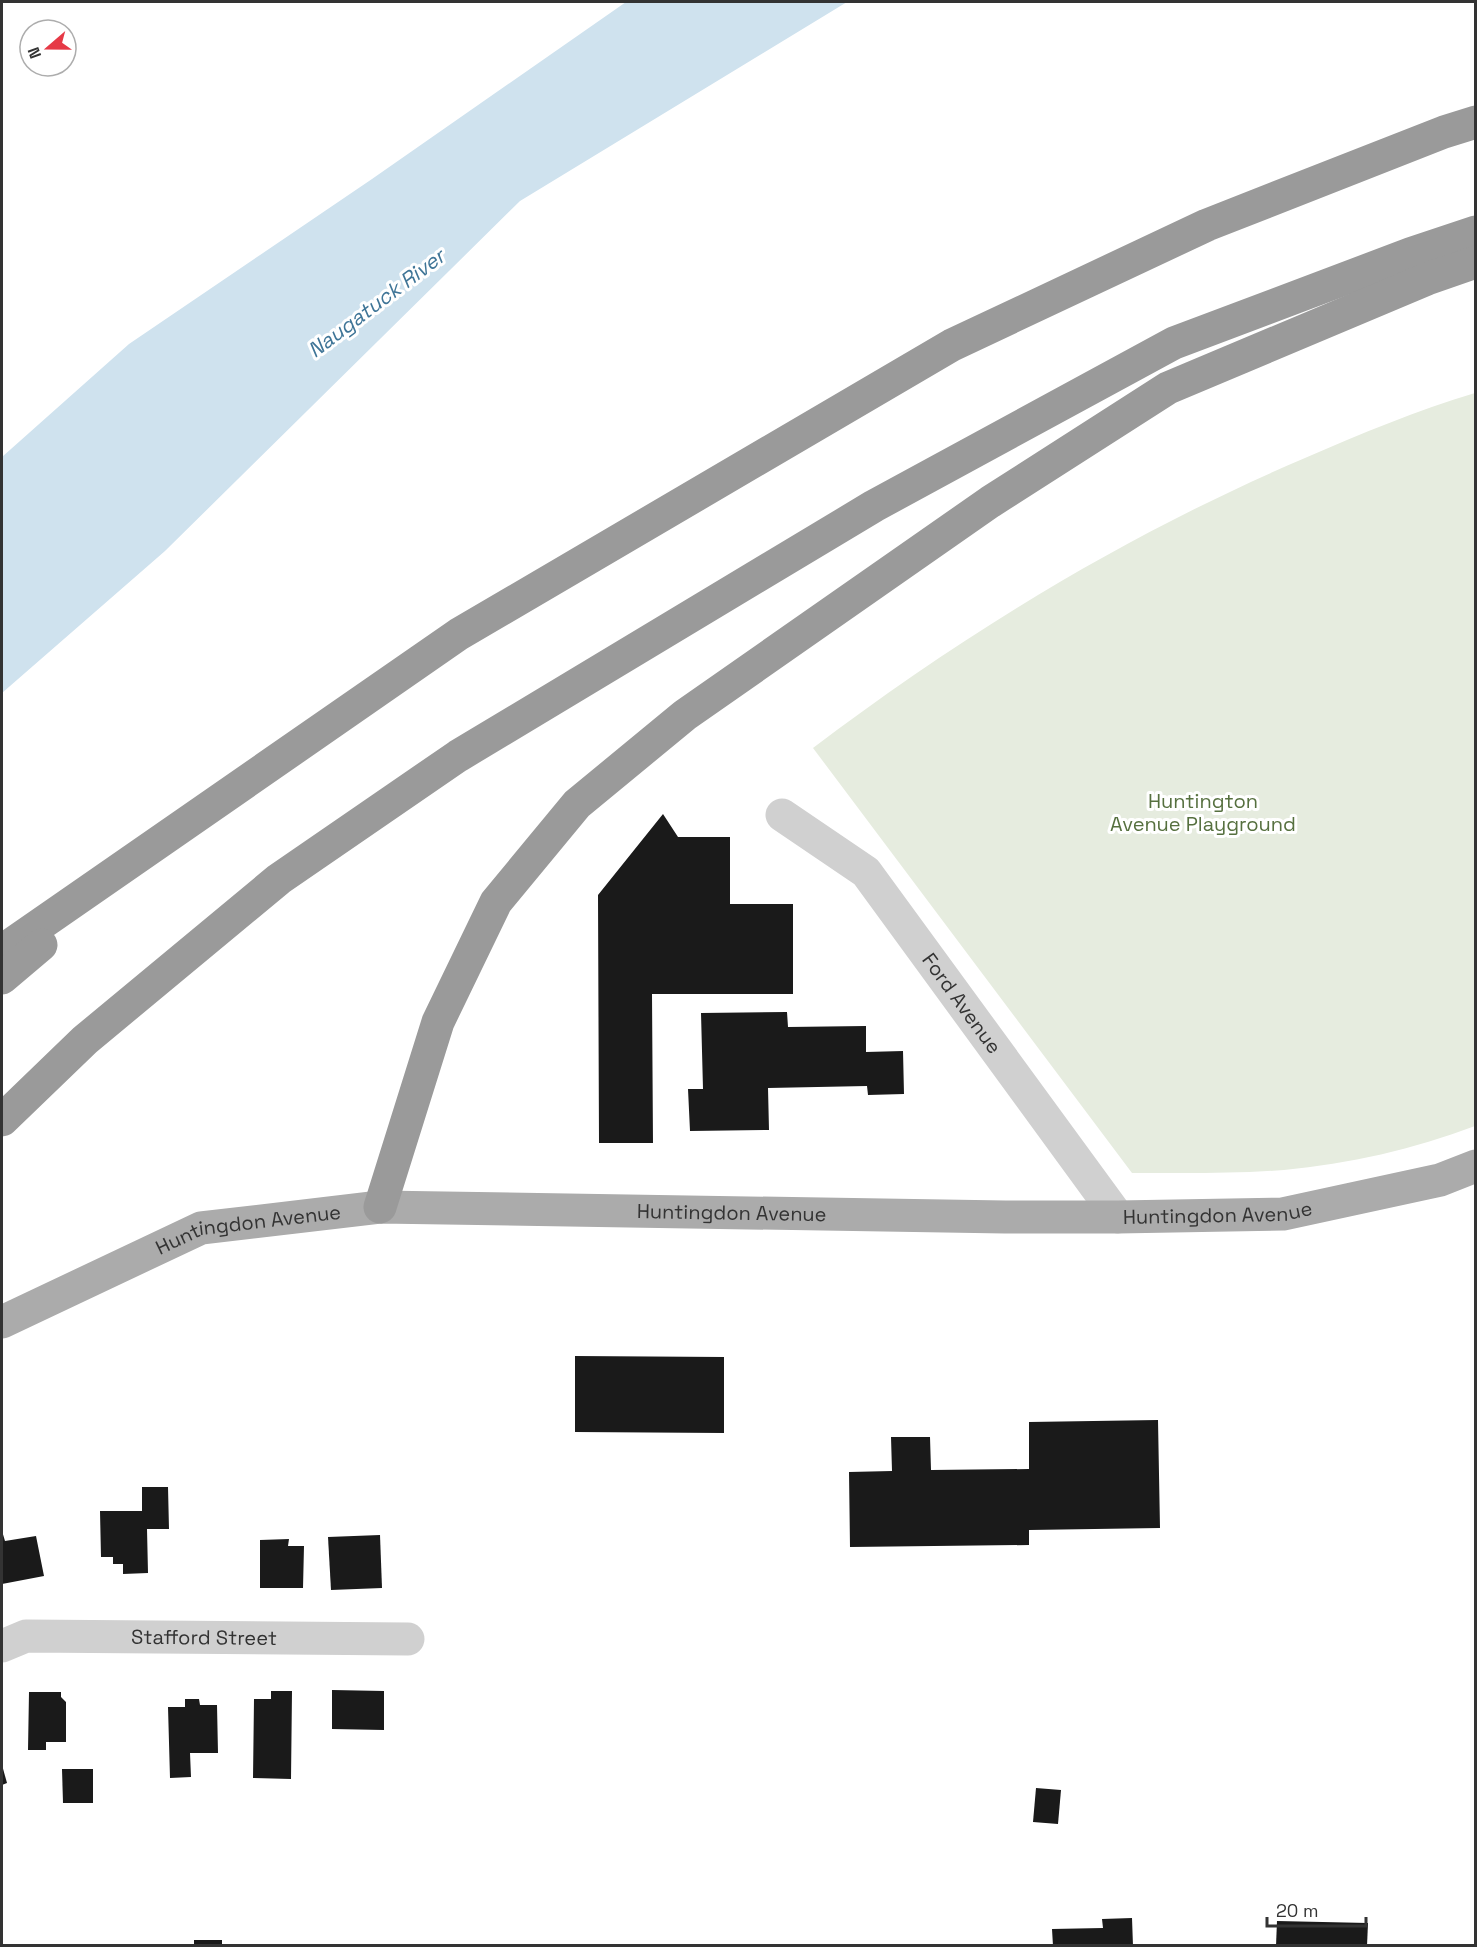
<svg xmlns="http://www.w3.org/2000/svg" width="1477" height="1947" font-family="'Space Grotesk',sans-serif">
<rect width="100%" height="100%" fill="#fff"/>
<!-- green -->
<path fill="#e6ecdf" d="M1475,393v733c-61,23 -126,38 -191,44 -51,4 -102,3 -152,3l-319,-425c153,-116 316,-215 492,-290 56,-24 112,-48 170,-65z"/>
<!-- water -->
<path fill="#cfe2ee" d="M626,2h221l-327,199 -355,350 -163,142v-236l127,-113 243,-165z"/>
<!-- building -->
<g fill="#1a1a1a">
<path d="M663,814l15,23h52v67h63v90h-141l1,149h-54l-1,-248z"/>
<path d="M787,1012l1,15 78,-1v26l37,-1 1,43 -36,1 -1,-9 -99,2 1,42 -79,1 -2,-42h15l-2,-76z"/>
<path d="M575,1356l149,1v76l-149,-1z"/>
<path d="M1158,1420l2,108 -131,2v15l-179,2 -1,-75 43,-1 -1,-34h39l1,33 98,-1v-47z"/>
<path d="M142,1487h26l1,42h-22l1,44 -25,1v-10h-10v-7h-12l-1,-46h42z"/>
<path d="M2,1531l3,10 31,-5 8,40 -42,8z"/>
<path d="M380,1535l2,53 -51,2 -3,-53z"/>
<path d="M289,1539l-1,7h16l-1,42h-43v-48z"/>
<path d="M332,1690l52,1v39l-52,-1z"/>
<path d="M271,1691h21l-1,88 -38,-1 1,-79h17z"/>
<path d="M29,1692h32v5l5,5v40h-20v8h-18z"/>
<path d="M185,1699h14l1,6h17l1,48h-28l1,24 -21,1 -2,-71h17z"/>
<path d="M2,1765l5,18 -5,2z"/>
<path d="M62,1769h31v34h-30z"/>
<path d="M1036,1788l25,2 -3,34 -25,-2z"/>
<path d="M1132,1918l1,28h-80l-1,-17 51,-1 -1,-9z"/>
<path d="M1277,1921l91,2 -1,23h-91z"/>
<rect x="194" y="1940" width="28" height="6"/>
</g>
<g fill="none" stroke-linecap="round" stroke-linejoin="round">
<!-- minor -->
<g stroke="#d0d0d0" stroke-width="33">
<path id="s1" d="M782,815l84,57 252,345"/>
<path id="s2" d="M2,1646l24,-10 382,3"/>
</g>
<!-- major -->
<path stroke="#ababab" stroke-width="33" id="s3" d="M2,1322l199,-94 179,-21 625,10h113l165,-3 157,-34 36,-14"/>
<!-- highway -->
<g stroke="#9a9a9a" stroke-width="33">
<path d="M2,951l457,-317 493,-289 255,-120 237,-93 32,-10"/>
<path d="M2,978l39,-33"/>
<path d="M2,1120l83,-80 194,-161 179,-123 416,-250 300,-163 236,-89 66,-22"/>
<path d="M380,1207l58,-185 58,-120 81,-98 108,-89 305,-213 178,-114 259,-109 49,-17"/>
</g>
</g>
<g text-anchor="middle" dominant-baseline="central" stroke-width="6" stroke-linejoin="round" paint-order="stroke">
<!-- park labels -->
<g font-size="20" fill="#56703f" stroke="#fff">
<text x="1203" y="801">Huntington<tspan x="1203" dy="23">Avenue Playground</tspan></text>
</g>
<!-- street labels -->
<g font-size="20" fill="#333" stroke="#fff">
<text stroke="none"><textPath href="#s1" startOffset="264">Ford Avenue</textPath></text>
<text stroke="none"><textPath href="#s3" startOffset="752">Huntingdon Avenue</textPath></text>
<text stroke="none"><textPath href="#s3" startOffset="1238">Huntingdon Avenue</textPath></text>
<text stroke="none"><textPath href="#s3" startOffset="266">Huntingdon Avenue</textPath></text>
<text stroke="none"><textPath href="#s2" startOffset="204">Stafford Street</textPath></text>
</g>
<!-- water labels -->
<g font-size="21" font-style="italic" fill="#3f7597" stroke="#fff">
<text transform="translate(376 303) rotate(-37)">Naugatuck River</text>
</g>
</g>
<!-- border -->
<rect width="1477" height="1947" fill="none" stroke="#333333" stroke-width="6"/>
<!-- north arrow -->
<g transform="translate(48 48) rotate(250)"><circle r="28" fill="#ffffff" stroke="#adadad" stroke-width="1.5"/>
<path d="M0-4.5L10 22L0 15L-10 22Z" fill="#e63946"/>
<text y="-9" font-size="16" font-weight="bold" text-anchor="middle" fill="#333333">N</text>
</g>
<!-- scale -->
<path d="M1267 1917v9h99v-9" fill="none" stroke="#333333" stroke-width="3"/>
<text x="1276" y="1917" font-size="18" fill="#333333" stroke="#ffffff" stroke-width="4.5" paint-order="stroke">20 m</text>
</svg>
